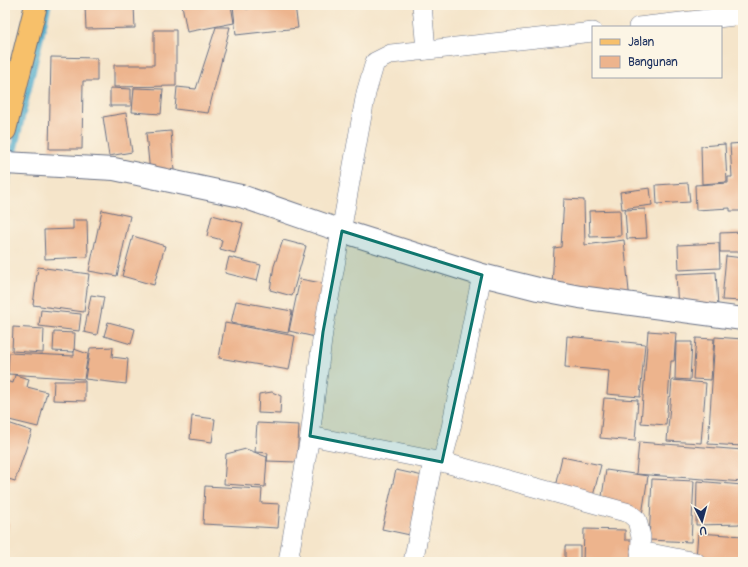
<svg xmlns="http://www.w3.org/2000/svg" width="748" height="567" font-family="Pangolin,sans-serif">
<rect width="100%" height="100%" fill="#fcf5e5"/>
<filter id="ink" filterUnits="userSpaceOnUse"><feTurbulence type="fractalNoise" baseFrequency=".025" numOctaves="2"/><feDisplacementMap in="SourceGraphic" scale="8" xChannelSelector="R" yChannelSelector="G"/><feConvolveMatrix kernelMatrix="1 2 1 2 8 2 1 2 1" color-interpolation-filters="sRGB"/></filter>
<filter id="wash" filterUnits="userSpaceOnUse"><feTurbulence type="fractalNoise" baseFrequency=".012" numOctaves="4" result="noise"/><feDisplacementMap in="SourceGraphic" scale="16" xChannelSelector="R" yChannelSelector="G"/><feGaussianBlur stdDeviation="0.9" result="paint"/><feColorMatrix in="noise" values="0 0 0 0 0 0 0 0 0 0 0 0 0 0 0 0 0 1.4 0 .05"/><feComposite in="paint" operator="in"/></filter>
<g filter="url(#wash)">
<rect width="100%" height="100%" fill="#f5e5ca"/>
<g fill="none" stroke-linecap="round" stroke-linejoin="round">
<!-- stream -->
<path stroke="#4daacb" stroke-width="7" d="M5,188l43,-183"/>
</g>
<g id="blocks">
<!-- building -->
<g fill="#edb48d">
<path d="M85,5h49l1,23 -49,1z"/>
<path d="M182,5h49l3,18 -47,9z"/>
<path d="M233,5h13v4l37,-4h12l3,23 -62,7z"/>
<path d="M216,27h14l-22,86 -33,-4 2,-22 19,2z"/>
<path d="M154,30h22v56l-62,1v-22h40z"/>
<path d="M51,57l46,1v23h-14l-1,68h-33z"/>
<path d="M110,88l21,1v17h-21z"/>
<path d="M134,88l29,1 -2,25 -29,-2z"/>
<path d="M126,113l6,39 -23,4 -6,-39z"/>
<path d="M171,131l3,40 -24,2 -4,-40z"/>
<path d="M743,143v68h-13v-3l-34,2 -1,-25 33,-2v-6h4l-2,-33z"/>
<path d="M725,144l2,38 -25,2 -1,-38z"/>
<path d="M688,183l2,19 -33,2 -1,-19z"/>
<path d="M650,188l2,17 -30,4 -2,-17z"/>
<path d="M564,199l20,1 1,45 39,-5 6,62 -78,-14 2,-40 7,-1z"/>
<path d="M645,209l2,29 -20,1 -2,-29z"/>
<path d="M102,210l28,6 -13,60 -28,-5z"/>
<path d="M620,210l1,26 -31,1 -1,-26z"/>
<path d="M212,215l31,8 -8,30 -15,-4 2,-9 -15,-4z"/>
<path d="M73,220h14l1,37 -43,2 -1,-29 29,-1z"/>
<path d="M743,232v20h-23v-19z"/>
<path d="M133,236l32,10 -11,39 -32,-9z"/>
<path d="M283,240l23,6 -14,50 -22,-6 4,-24z"/>
<path d="M719,243l1,25 -41,2 -1,-25z"/>
<path d="M726,256l17,2v43l-21,-1z"/>
<path d="M229,257l32,8 -4,16 -32,-8z"/>
<path d="M38,267l51,7 -5,38 -51,-7z"/>
<path d="M716,272l2,35 -40,2 -2,-35z"/>
<path d="M300,279l27,5 -12,53 -26,-6z"/>
<path d="M91,295l13,2 -7,38 -13,-3z"/>
<path d="M236,301l56,10 -4,22 -57,-10z"/>
<path d="M41,310l40,4 -2,17 -40,-5z"/>
<path d="M108,322l27,7 -4,15 -27,-8z"/>
<path d="M225,323l70,13 -6,34 -70,-12z"/>
<path d="M13,327l31,2 -1,24 -31,-2z"/>
<path d="M648,331l28,2 -2,28h-3l-5,64 -25,-2z"/>
<path d="M54,332l21,1 -1,19 -21,-1z"/>
<path d="M567,336l78,8 -5,53 -33,-3 2,-23 -44,-4z"/>
<path d="M715,337l28,2 -1,107 -34,-2z"/>
<path d="M696,338l18,1 -3,41 -18,-1z"/>
<path d="M676,342h16l-2,38 -15,-1z"/>
<path d="M113,347l-1,10 16,2 -2,25 -41,-5 5,-31z"/>
<path d="M74,349l14,5 -4,25 -76,-5 1,-21 65,3z"/>
<path d="M15,375l14,4 -2,8 20,5 -9,35 -33,-8v-38l8,2z"/>
<path d="M672,380l34,3 -5,60 -34,-2z"/>
<path d="M54,381h31v20l-32,-1z"/>
<path d="M272,392l9,4 -1,18 -22,-1 1,-19z"/>
<path d="M604,398l34,2 -3,41 -35,-3z"/>
<path d="M192,416l23,3 -3,23 -22,-3z"/>
<path d="M5,422l27,9 -17,50 -10,-3z"/>
<path d="M257,423l42,2 -2,37 -30,-1 1,-8 -13,-1z"/>
<path d="M639,442l104,8v32l-107,-8z"/>
<path d="M246,449l21,8 -2,30 -41,-3 2,-30z"/>
<path d="M562,457l39,8 -9,35 -38,-9z"/>
<path d="M396,470l27,6 -13,59 -28,-6z"/>
<path d="M606,470l42,6 -6,39 -41,-12z"/>
<path d="M652,479l42,2 -3,61 -42,-2z"/>
<path d="M697,481l45,4 1,39 -47,1z"/>
<path d="M205,486l57,3 -1,14 19,1 -2,24 -75,-4z"/>
<path d="M5,522l4,1 -3,16h-1z"/>
<path d="M584,529l41,1v10h13v22h-55z"/>
<path d="M698,533l45,3v26l-47,-4z"/>
<rect x="565" y="546" width="15" height="16"/>
</g>
</g>
</g>
<g filter="url(#ink)">
<use href="#blocks" fill-opacity="0" stroke="#676f84" stroke-width="1"/>
<g fill="none" stroke-linecap="round" stroke-linejoin="round">
<!-- minor casing -->
<g stroke="#676f84" stroke-width="20">
<g id="minor">
<path d="M422,5l4,45"/>
<path d="M638,27l105,-12"/>
<path d="M310,436l132,26 9,-34 31,-153"/>
<path d="M442,462l187,51 8,7 4,17 -1,25"/>
<path d="M640,551l56,11"/>
<path d="M288,562l22,-126 13,-104 43,-239 9,-31 16,-8 202,-22"/>
<path d="M413,562l20,-101"/>
</g>
</g>
<!-- tertiary casing -->
<g stroke="#676f84" stroke-width="24">
<path id="tertiary" d="M5,163l109,6 127,27 101,35 140,44 56,14 42,8 163,22"/>
</g>
<!-- primary casing -->
<g stroke="#676f84" stroke-width="24">
<path id="primary" d="M5,130l31,-125"/>
</g>
<!-- minor -->
<use href="#minor" stroke="#fff" stroke-width="19"/>
<!-- tertiary -->
<use href="#tertiary" stroke="#fff" stroke-width="22"/>
<!-- primary -->
<use href="#primary" stroke="#f7c06b" stroke-width="22"/>
</g>
</g>
<!-- marked area -->
<path fill="#0f766e" fill-opacity="0.2" stroke="#0f766e" stroke-width="3" stroke-linejoin="round" d="M342,231l140,44 -40,187 -132,-26 13,-104z"/>
<!-- margin -->
<rect width="748" height="567" fill="none" stroke="#fcf5e5" stroke-width="20"/>
<!-- legend -->
<rect x="592" y="26" width="130" height="52" fill="#fcf5e5" stroke="#a2a6af"/>
<rect x="600" y="39" width="20" height="6" fill="#f7c06b" stroke="#a2a6af"/>
<text x="628" y="46" font-size="12" fill="#1b2f5e">Jalan</text>
<rect x="600" y="56" width="20" height="12" fill="#edb48d" stroke="#a2a6af"/>
<text x="628" y="66" font-size="12" fill="#1b2f5e">Bangunan</text>
<!-- north arrow -->
<g transform="translate(702 521) rotate(174)" stroke="#fcf5e5" stroke-width="3" paint-order="stroke">
<path d="M0-3L7 15L0 10L-7 15Z" fill="#1b2f5e"/>
<text y="-6" font-size="11" font-weight="bold" text-anchor="middle" fill="#1b2f5e">U</text>
</g>
</svg>
